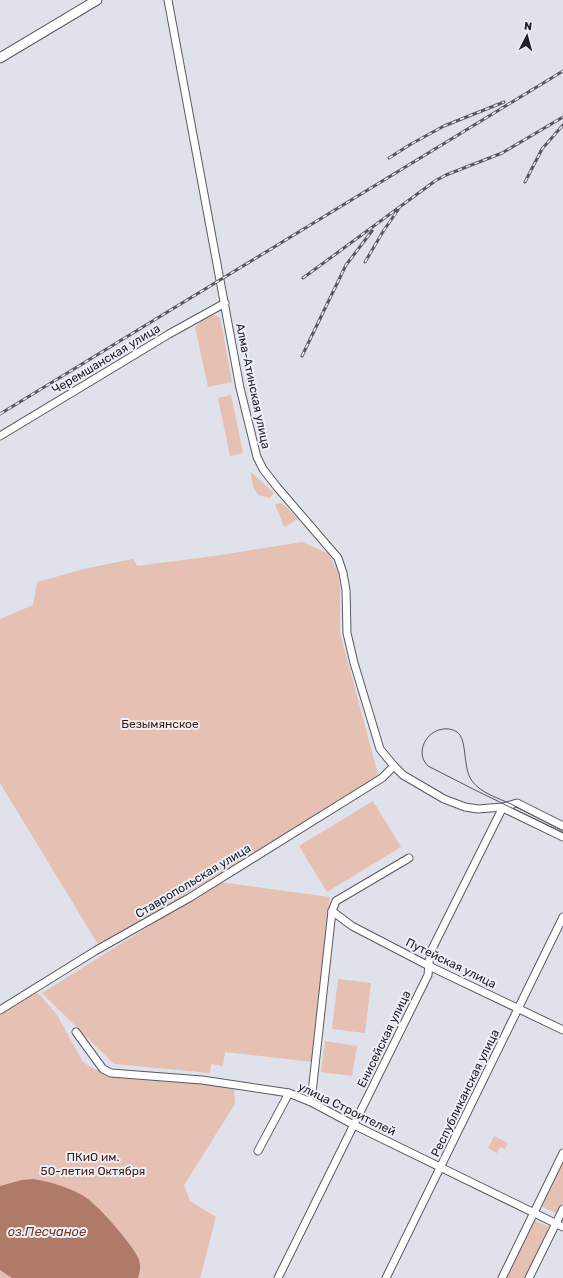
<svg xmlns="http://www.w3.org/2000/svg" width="563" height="1278" font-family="Rubik,sans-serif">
<rect width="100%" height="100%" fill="#dfe2eb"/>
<!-- green -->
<g fill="#e5c0b3">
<path d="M214,315l6,2 12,65 -24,5 -13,-60 10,-9z"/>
<path d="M231,395l12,58 -13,3 -12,-58z"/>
<path d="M251,472l23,21 -4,5 -12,-3 -5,-8z"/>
<path d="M282,503l16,16 -14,8 -9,-23z"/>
<path d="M302,542l27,12 9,19 2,15v45l39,145 -280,168 -99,-163v-164l33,-14 4,-23 51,-14 45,-9 4,7 77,-10z"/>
<path d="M373,801l28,46 -74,45 -28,-46z"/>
<path d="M220,882l110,15 -17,165 -88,-10 -2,14 -12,-2 -1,9 -96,-9 -72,-71z"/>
<path d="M338,979l33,4 -6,50 -33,-4z"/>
<path d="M30,988l10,7 17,20 26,47 11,7 10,2 71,2 59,13 1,18 -51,81 6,16 26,16 -16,61h-200v-270z"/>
<path d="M325,1041l32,5 -5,30 -31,-4z"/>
<path d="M494,1136l14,7 -3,6 -5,-2 -3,6 -9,-5z"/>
<path d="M563,1161v41l-6,12 -16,-8z"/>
<path d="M533,1220l16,7 -24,51h-20z"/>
</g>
<!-- water -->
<path fill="#af7a68" d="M33,1179c18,3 40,9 55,20 12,9 46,47 51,61 2,6 1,12 -1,18h-126l-12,-8v-84l22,-6z"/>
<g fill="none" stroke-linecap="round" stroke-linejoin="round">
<!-- minor casing -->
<g stroke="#575a61" stroke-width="9">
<g id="minor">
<path d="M168,0l72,388 17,69 6,12 14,18 61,71 5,15 3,17 1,43 7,30 26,86 14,17 9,9 41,24 21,8 13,2 25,-2 14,-4 46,23"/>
<path d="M0,436l169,-102 56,-31"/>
<path d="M503,808l60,29"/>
<path d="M332,911l20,15 77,40 134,64"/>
<path d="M0,1010l95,-59 94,-53 193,-120 12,-12"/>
<path d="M76,1032l27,37 8,4 91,7 87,13 22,9 43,23 209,102"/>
<path d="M311,1102l21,-191 4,-10 73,-43"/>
<path d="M258,1151l31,-58"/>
<path d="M278,1278l150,-303 2,-22 73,-146"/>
<path d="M386,1278l177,-361"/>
<path d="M502,1278l61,-125"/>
<path d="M529,1278l34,-69"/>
</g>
</g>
<!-- major casing -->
<g stroke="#575a61" stroke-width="11">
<path id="major" d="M0,58l97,-58"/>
</g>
<!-- minor -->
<use href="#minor" stroke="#fff" stroke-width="7"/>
<!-- major -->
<use href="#major" stroke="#fff" stroke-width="9"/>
<!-- tram -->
<path stroke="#57585d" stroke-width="1" d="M563,831c-17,-9 -35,-18 -52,-27 -13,-6 -30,-11 -39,-23 -10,-14 -4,-41 -15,-49 -9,-6 -21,-3 -28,4 -8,9 -10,21 -1,30l45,23 90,44"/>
<!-- rail casing -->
<g stroke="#57585d" stroke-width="3">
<g id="rail">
<path d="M389,158l22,-14 33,-18 60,-24"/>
<path d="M525,182l17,-33 21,-24"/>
<path d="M365,262l19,-32 14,-20"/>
<path d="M303,278l132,-97 11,-6 56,-22 61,-36"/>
<path d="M302,356l44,-91 26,-34"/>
<path d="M0,414l563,-343"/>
</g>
</g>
<!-- rail -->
<use href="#rail" stroke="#ecf0f8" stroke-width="1.5" stroke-dasharray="4.5" stroke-linecap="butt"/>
</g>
<g text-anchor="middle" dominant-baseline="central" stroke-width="4" stroke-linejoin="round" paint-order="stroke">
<!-- street labels -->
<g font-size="12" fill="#202124" stroke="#ecf0f8">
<text transform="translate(106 359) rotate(-31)">Черемшанская улица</text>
<text transform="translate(253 386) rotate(78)">Алма-Атинская улица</text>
<text transform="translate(193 881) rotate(-31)">Ставропольская улица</text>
<text transform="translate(451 963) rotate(26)">Путейская улица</text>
<text transform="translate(384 1039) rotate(-64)">Енисейская улица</text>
<text transform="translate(465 1093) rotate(-64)">Республиканская улица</text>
<text transform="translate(347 1109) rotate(26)">улица Строителей</text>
</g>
<!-- park labels -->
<g font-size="12" fill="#4b1905" stroke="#ecf0f8">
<text x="160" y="724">Безымянское</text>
<text x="93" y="1157">ПКиО им.<tspan x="93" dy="14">50-летия Октября</tspan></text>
</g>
<!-- water labels -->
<g font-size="13" font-style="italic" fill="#7a371e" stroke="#ecf0f8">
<text x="47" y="1231">оз.Песчаное</text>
</g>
</g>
<!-- north arrow -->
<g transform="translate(527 36) rotate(6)" stroke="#ecf0f8" stroke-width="3" paint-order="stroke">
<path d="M0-3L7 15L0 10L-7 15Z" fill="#202124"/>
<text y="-6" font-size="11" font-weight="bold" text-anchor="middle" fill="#202124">N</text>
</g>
</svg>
